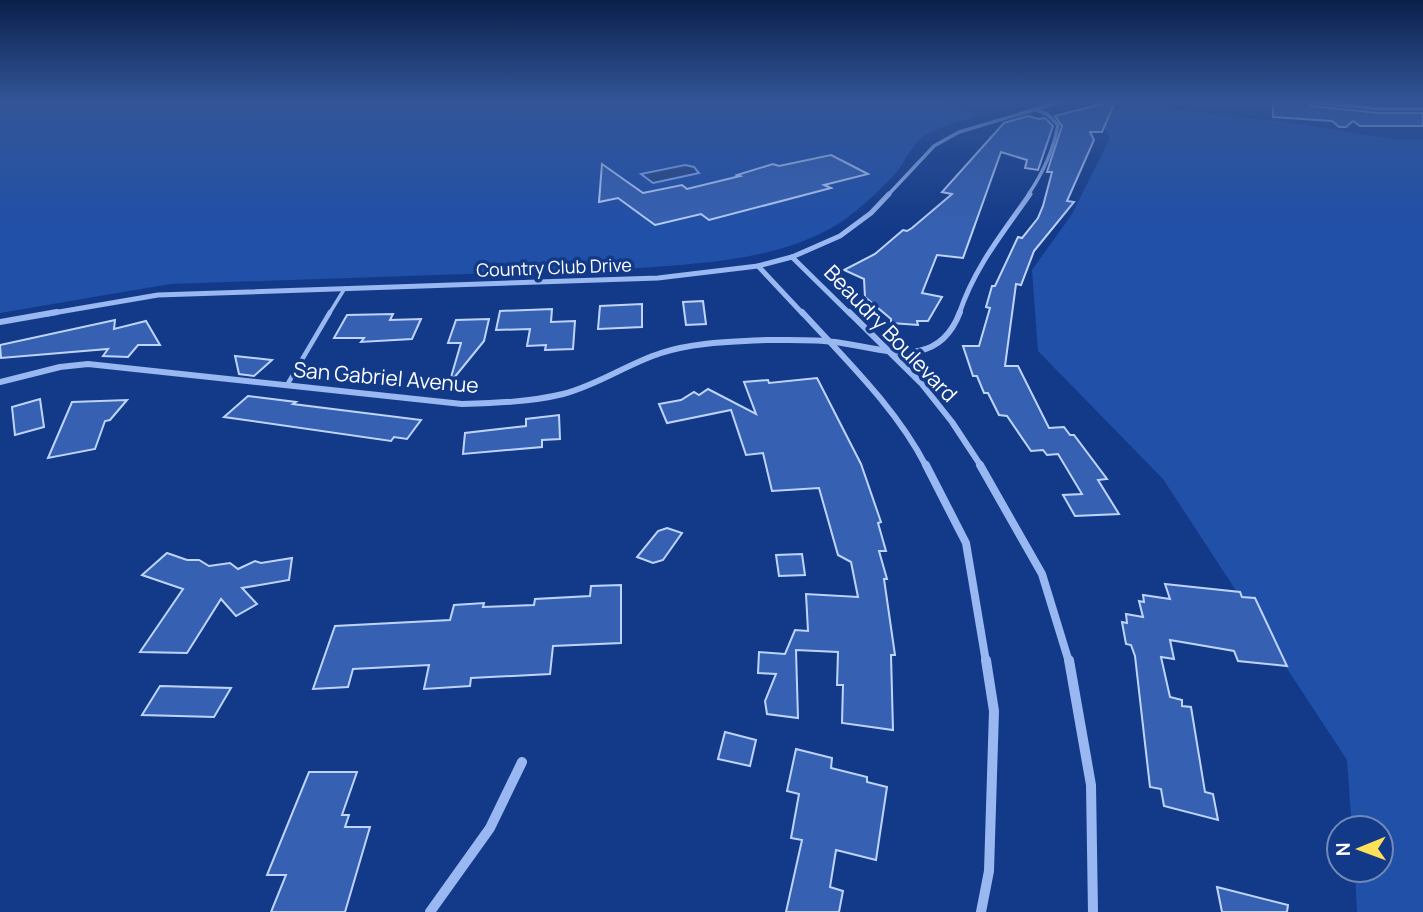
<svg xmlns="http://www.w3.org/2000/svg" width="1423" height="912" font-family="Manrope,sans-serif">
<rect width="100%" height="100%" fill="#133a89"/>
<!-- green -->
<g fill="#2150a8">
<path d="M0,102h942l37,13c-18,6 -38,11 -55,21 -12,8 -19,26 -29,38 -11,12 -25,25 -38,36 -58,49 -147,53 -219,58l-468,16 -170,29z"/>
<path d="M1131,105l153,17 109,17h30v773h-66l-2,-42h26v-42h-29l-5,-68 -184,-281 -125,-128 -6,-81 40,-56 38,-76 -8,-14 1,-14z"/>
</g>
<!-- water -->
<path fill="#274580" stroke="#8ab0f4" stroke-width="2" d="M685,165l9,2 5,6 -46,10 -12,-9z"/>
<!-- building -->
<g fill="#3661b2" stroke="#bfd4fc" stroke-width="2">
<path d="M1109,102h6l-13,30h-12l4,8 -27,61 7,1 -40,49 -13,34 -5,-1 -11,82h13l31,62 15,-1 6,8h4l33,44 -9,1 21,34 -44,2 -12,-21 19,-1 -24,-40 -11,1 -4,-5 -12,1 -24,-35 -8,-1 -11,-22h-4l-7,-17h-4l-10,-30h16l11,-38 -4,-1 6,-21h3l23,-49 4,1 16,-20 5,-12 9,-34h-5l15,-46 -7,-10z"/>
<path d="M1273,102h34l4,4 68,7h44v13h-63l-7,-5 -7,6h-7l-7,-6 -59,-4z"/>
<path d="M1028,116l11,3 6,-1 8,8 -15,44 -13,-2 2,-8 -26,-8 -38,106 -26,-3 -15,38 20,4 -14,24h-11l1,4 -27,-2v-4l-26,-22 -1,-18 -20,-9 31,-16 28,-24 4,1 5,-3 40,-34 -10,-2 62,-69z"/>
<path d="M831,155l37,19 -44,11 7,3 -122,32 -8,-6 -46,11 -37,-27 -19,4 3,-38 41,29 39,-8 5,4 53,-13 -3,-1 36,-11 6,2z"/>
<path d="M703,301l3,23 -20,1 -3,-23z"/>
<path d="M642,304v23l-44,2 2,-23z"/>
<path d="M552,309l-1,13 24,-1 -2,28 -28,1 1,-5 -19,1 3,-17 -34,1 4,-19z"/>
<path d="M393,314l-3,6 31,-1 -9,20 -51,3 3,-4h-30l13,-23z"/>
<path d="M489,319l-5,22 -35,43 12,-41h-13l8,-23z"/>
<path d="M115,320l-1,9 32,-8 14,24h-22l-10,12 -25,-1 5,-7 -107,9 -1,-13z"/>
<path d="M235,356l37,4 -18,16 -15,-2z"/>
<path d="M817,378l44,86 20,58 -3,1 8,28h-7l8,28h-3l11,76h-4l2,75 -51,-7 1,-38h-6l1,-33 -42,-2 2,68 -31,-4 -2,-13 11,-27 -18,-1 1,-21 26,2 10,-24 13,1 -2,-37 52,3 -7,-35 -13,-7 -19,-67 -47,3 -9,-38 -17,2 -15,-45 -64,13 -8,-19 22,-4 13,-8 5,3 9,-6 48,25 -12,-32 24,-2 1,3z"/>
<path d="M248,396l48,6 -3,2 128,16 -14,19 -13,-2 -3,4 -167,-24z"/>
<path d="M40,399l4,28 -29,8 -3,-28z"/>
<path d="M127,400l-17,20 -5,1 -10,28 -47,9 24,-56z"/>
<path d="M559,415l1,24 -18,1v7l-79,7 2,-21 61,-7v-7z"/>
<path d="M667,528l15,5 -19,27 -10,3 -16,-6 21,-26z"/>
<path d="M167,553l20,7h12l10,6 21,-3 8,6 17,-8 6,2 31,-5 -3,22 -47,8 15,16 -21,12 -15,-17 -34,54 -47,-1 43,-63 -41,-14z"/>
<path d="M802,554l3,21 -26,1 -3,-21z"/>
<path d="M1165,584l75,8 2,5 13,1 32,68 -49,-5 -4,-10 -64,-11 4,19 -13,-2 9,40 12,3v6l9,1 14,85 8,2 5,26 -54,-14 -3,-17 -11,-2 -15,-131 -4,-11 -5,-1 -4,-22 5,1 -1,-9 17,3 -4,-16 5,1 -1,-7 27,4z"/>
<path d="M621,585v58l-68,3 -3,28 -79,4 -1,8 -46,3 5,-24 -76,4 -5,18 -35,2 22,-63 115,-6 4,-15 30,-2 -1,4 51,-2 1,-6 55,-3 1,-10z"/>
<path d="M160,686l71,2 -17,29 -72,-2z"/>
<path d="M725,732l31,8 -6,26 -32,-7z"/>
<path d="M796,749l36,9 -1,10 36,9v5l20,5 -11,73 -40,-10 -6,37 13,4 -4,21h-53l16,-72 -11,-2 8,-44 -12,-3z"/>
<path d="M309,772h48l-15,43h7l-4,12h25l-25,85h-74l15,-37h-19z"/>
<path d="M1217,887l71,18 -1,7h-65z"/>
</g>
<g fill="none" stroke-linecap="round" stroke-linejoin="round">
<!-- lane-far1 -->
<path stroke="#99b7f0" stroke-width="3.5" d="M329,314l16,-26"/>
<!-- lane -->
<path stroke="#99b7f0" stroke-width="4.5" d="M287,385l43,-73"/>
<!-- street-far4 -->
<g stroke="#99b7f0" stroke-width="3.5">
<path d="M1311,102l68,7h44"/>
<path d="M888,195l46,-49 25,-14 101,-30"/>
<path d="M1028,195c15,-22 25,-43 30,-70l-11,-11 -13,-5"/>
</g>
<!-- street-far3 -->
<g stroke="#99b7f0" stroke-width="5">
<path d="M792,257l58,57"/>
<path d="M758,266l45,48"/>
<path d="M47,314l111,-19 500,-17 100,-12 34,-9 48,-21 31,-23 18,-19"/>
<path d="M959,314c15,-46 43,-80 71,-120"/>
</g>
<!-- street-far2 -->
<g stroke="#99b7f0" stroke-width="6">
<path d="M802,312c44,48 94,96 124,154"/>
<path d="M849,312l72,71 31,39 29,44"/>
<path d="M0,322l57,-10"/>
<path d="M0,382l60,-15 28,-3 374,40c34,-1 68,-2 101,-10 35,-9 64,-30 98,-41 34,-11 70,-11 105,-13 23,0 47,-1 69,2 48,6 102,31 125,-30"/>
</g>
<!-- street-far1 -->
<g stroke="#99b7f0" stroke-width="8">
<path d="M926,465l40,78 20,119"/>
<path d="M980,465l62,109 27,88"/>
</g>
<!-- street -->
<g stroke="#99b7f0" stroke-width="10">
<path d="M1069,660l22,125 2,127"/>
<path d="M430,912l60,-84 32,-66"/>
<path d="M981,912l8,-41 5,-160 -8,-51"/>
</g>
</g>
<!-- sky -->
<linearGradient id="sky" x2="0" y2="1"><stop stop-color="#0a204b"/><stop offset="0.44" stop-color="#335597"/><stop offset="1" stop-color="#335597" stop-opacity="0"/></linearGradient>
<rect width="1423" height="230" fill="url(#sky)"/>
<g text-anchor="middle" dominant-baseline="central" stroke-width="7" stroke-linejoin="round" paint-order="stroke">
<!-- far-street labels -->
<g font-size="18" fill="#fff" stroke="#133a89">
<text transform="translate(554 267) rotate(-2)">Country Club Drive</text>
</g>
<!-- street labels -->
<g font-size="21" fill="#fff" stroke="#133a89">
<text transform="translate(891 333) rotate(46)">Beaudry Boulevard</text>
<text transform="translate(386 377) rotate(5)">San Gabriel Avenue</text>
</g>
</g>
<!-- north arrow -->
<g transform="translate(1360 849) rotate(269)"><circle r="33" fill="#133a89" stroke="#7189b8" stroke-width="2"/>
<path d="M0-5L12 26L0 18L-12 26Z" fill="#ffe058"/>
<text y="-10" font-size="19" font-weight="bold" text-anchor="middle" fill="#ffffff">N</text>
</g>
</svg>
